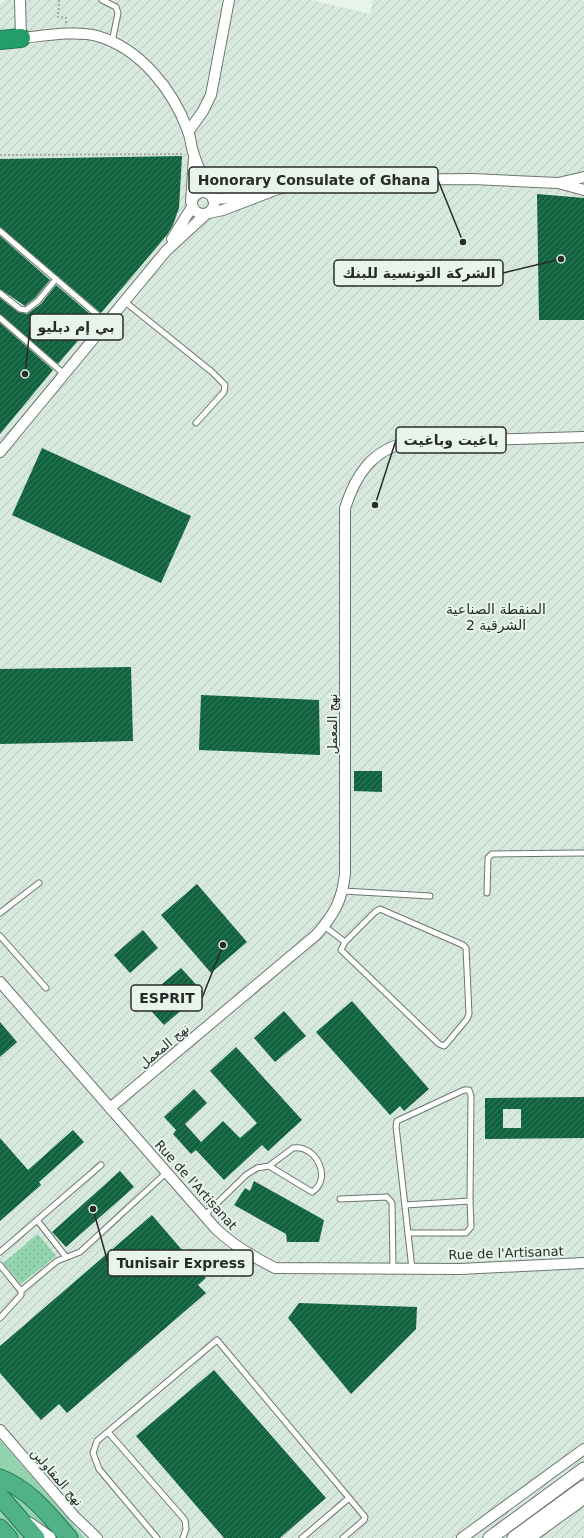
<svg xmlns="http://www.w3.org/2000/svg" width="584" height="1538" font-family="'DejaVu Sans','Noto Naskh Arabic',sans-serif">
<defs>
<pattern id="industrial-furrows" width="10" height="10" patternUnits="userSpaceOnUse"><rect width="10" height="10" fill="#d7e9dd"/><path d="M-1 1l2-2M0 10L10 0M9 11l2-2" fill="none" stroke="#b9c8be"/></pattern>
<pattern id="garden-dots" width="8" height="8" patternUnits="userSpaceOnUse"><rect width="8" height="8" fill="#91d4ae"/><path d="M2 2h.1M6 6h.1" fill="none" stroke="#7db696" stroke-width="1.8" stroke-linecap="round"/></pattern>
<pattern id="building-hatch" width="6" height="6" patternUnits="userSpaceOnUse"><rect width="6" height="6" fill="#11623e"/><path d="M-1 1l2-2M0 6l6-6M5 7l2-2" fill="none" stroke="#3c7a5e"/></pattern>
</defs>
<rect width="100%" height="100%" fill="#e8f3ec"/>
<!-- industrial -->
<path fill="url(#industrial-furrows)" d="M4,0h307l59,14 3,-14h211v1538h-499l-85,-98v-1435z"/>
<!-- green -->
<path fill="#91d4ae" d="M0,1440l85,98h-85z"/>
<!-- garden -->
<path fill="url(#garden-dots)" d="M38,1234l18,22 -35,28 -18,-21z"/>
<!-- building -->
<g fill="url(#building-hatch)" fill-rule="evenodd">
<path d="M182,156l-3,52 -6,17 -6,10 -66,78 -101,-86v-68z"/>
<path d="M537,194l47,4v122h-45z"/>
<path d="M0,236l50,44 -15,18 -10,8 -25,-17z"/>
<path d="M56,285l40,34 -38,45 -58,-50v-16l18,14 9,2 14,-10z"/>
<path d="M0,323l53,47 -53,64z"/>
<path d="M42,448l149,68 -30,67 -149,-68z"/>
<path d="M131,667l2,74 -133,3v-75z"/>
<path d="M201,695l118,5 1,55 -121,-5z"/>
<path d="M354,771h28v21l-28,-1z"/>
<path d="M197,884l50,58 -36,31 -50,-58z"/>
<path d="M143,930l15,18 -28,25 -16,-18z"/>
<path d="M181,968l22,24 -39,33 -22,-24z"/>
<path d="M352,1001l77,88 -25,22 -4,-5 -10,9 -74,-83z"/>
<path d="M284,1011l22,25 -31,26 -21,-24z"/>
<path d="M0,1022l17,20 -17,15z"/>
<path d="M236,1047l66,73 -34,31 -6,-6 -38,35 -28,-30 -5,4 -18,-20 3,-4 -12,-13 30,-28 13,14 -22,21 16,18 22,-21 17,17 17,-15 -47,-52z"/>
<path d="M584,1097v41l-99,1v-41zM503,1109h18v19h-18z"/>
<path d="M73,1130l11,12 -45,40 2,3 -41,36v-83l28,32z"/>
<path d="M120,1171l14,16 -68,60 -14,-15z"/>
<path d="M254,1181l70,39 -5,22h-32l-1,-8 -52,-29 11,-17 5,3z"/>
<path d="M152,1215l54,63 -8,7 8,8 -139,120 -8,-9 -18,16 -41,-47v-27z"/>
<path d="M299,1303l118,4 -1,22 -65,65 -63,-76z"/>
<path d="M214,1370l112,128 -46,40h-56l-88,-102z"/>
</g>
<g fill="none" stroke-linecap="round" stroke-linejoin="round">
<!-- service casing -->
<g stroke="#6c7670" stroke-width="7">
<g id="service">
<path d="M102,0l14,7 2,6 -6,29"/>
<path d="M0,231l107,92"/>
<path d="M0,293l20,16 6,1 12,-9 18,-22"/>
<path d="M124,301l88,71 13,13 -1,7 -28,31"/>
<path d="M0,318l64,56"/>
<path d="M343,891l87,5"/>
<path d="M487,893l1,-35 4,-4 92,-1"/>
<path d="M0,913l39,-30"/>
<path d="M324,926l21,16 30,-30 5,-3 83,36 3,3 3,66 -2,5 -20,24 -3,3 -5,-2 -98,-94 4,-8"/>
<path d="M0,936l46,52"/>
<path d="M340,1199l47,-2 5,6 1,65"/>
<path d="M405,1205l65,-4 1,26 -5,6h-58"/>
<path d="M204,1216l42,-41 11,-7 12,-2 24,-18c23,-4 40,31 19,44l-43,-26"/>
<path d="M37,1220l29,37"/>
<path d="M0,1252l101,-87"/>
<path d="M0,1265l21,26v4l-21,23"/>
<path d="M412,1269l-16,-143 1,-5 67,-31h5l2,6 -1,105"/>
<path d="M21,1291l36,-30 23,-9 86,-79"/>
<path d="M108,1432l77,88 1,9 -3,9"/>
<path d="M157,1538l-58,-69 -6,-16 4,-12 120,-101 148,177 -1,3 -21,18"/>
<path d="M302,1538l47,-40"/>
</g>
</g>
<!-- minor casing -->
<g stroke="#6c7670" stroke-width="12">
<g id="minor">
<path d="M20,0l1,38c22,-2 55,-8 76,-2 43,12 76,54 91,95 3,8 3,16 6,24 4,13 11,26 16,39"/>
<path d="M188,132l15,-21 8,-16 18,-95"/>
<path d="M558,183l26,-6"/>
<circle cx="203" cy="203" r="11"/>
<path d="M213,199l35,-2"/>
<path d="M191,202l3,-44"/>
<path d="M209,213l14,-3 55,-21 18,-4 55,-5 121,-1 86,4 26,7"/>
<path d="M172,239l20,-32"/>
<path d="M0,452l166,-201 39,-36"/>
<path d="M0,982l216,247c18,17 37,28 59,39l185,1 124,-6"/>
<path d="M110,1108l206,-173c18,-20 26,-34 29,-61v-366c11,-34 27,-58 63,-66l176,-5"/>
<path d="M0,1430l74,86 23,22"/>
<path d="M462,1538l122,-89"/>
<path d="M530,1538l54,-39"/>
</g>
</g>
<!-- tertiary casing -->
<g stroke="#6c7670" stroke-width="15">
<g id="tertiary">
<path d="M29,1524l20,14"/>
<path d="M490,1538l94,-69"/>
<path d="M514,1538l70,-51"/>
</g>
</g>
<!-- trunk casing -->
<g stroke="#257652" stroke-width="19">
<g id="trunk">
<path d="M0,1478c30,12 48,36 69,60"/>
<path d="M0,1496l36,42"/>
<path d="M0,1528l9,10"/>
</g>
</g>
<!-- motorway casing -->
<g stroke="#257652" stroke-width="20">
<path id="motorway" d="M0,40l21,-2"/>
</g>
<!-- path -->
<g stroke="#a2aaa5" stroke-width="2" stroke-dasharray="2 2" stroke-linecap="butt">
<path d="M59,0l-1,17 8,1v6"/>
<path d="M0,155l183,-1"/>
</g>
<!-- service -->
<use href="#service" stroke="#fff" stroke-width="5"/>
<!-- minor -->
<use href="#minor" stroke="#fff" stroke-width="10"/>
<!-- tertiary -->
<use href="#tertiary" stroke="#fff" stroke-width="13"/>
<!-- trunk -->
<use href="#trunk" stroke="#50b286" stroke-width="17"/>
<!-- motorway -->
<use href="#motorway" stroke="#249e68" stroke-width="18"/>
</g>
<g text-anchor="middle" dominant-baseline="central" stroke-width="4" stroke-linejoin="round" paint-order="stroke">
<!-- street labels -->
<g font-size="13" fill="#282c29" stroke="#e8f3ec">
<text transform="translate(332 724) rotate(-90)">نهج المعمل</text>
<text transform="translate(164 1046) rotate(-40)">نهج المعمل</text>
<text transform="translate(196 1185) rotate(48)">Rue de l'Artisanat</text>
<text transform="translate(506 1253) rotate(-2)">Rue de l'Artisanat</text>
<text transform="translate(57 1477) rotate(49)">نهج المقاولين</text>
</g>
<!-- neighbourhood labels -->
<g font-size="14" fill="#282c29" stroke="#e8f3ec">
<text x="496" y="609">المنقطة الصناعية<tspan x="496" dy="16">الشرقية 2</tspan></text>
</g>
</g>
<!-- callouts -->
<path fill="none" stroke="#282c29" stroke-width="1.5" d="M463 242L438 180M561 259L503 273M25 374L30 327M375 505L396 440M223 945L202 998M93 1209L108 1263"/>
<g fill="#282c29" stroke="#e8f3ec" stroke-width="1.5">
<circle cx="463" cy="242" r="4"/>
<circle cx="561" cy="259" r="4"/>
<circle cx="25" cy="374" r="4"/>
<circle cx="375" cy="505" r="4"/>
<circle cx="223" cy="945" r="4"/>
<circle cx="93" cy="1209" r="4"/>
</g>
<g fill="#e8f3ec" stroke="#282c29" stroke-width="1.5">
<rect x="189" y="167" width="249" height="26" rx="4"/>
<rect x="334" y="260" width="169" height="26" rx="4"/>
<rect x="30" y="314" width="93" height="26" rx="4"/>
<rect x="396" y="427" width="110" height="26" rx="4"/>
<rect x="131" y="985" width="71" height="26" rx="4"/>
<rect x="108" y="1250" width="145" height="26" rx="4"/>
</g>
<g font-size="14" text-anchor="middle" font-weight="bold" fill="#282c29">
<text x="314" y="185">Honorary Consulate of Ghana</text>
<text x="419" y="278">الشركة التونسية للبنك</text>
<text x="76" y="332">بي إم دبليو</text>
<text x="451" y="445">باغيت وباغيت</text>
<text x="167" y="1003">ESPRIT</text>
<text x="181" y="1268">Tunisair Express</text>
</g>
</svg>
